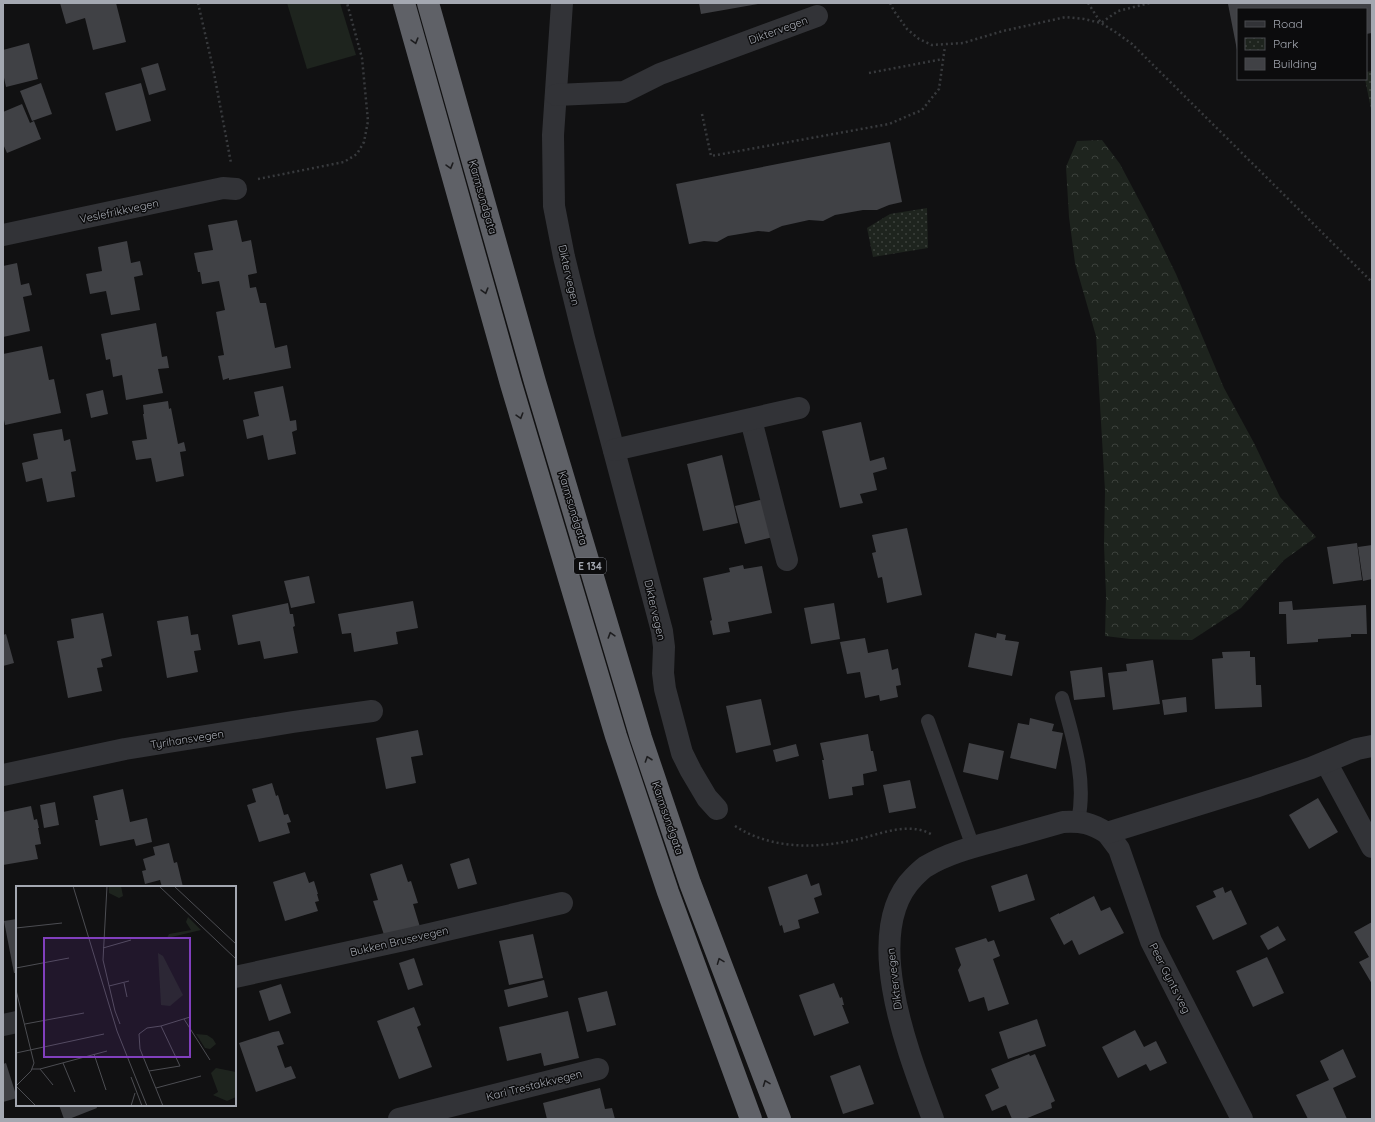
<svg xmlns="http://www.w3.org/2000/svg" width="1375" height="1122" font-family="Quicksand,sans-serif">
<defs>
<pattern id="forest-crowns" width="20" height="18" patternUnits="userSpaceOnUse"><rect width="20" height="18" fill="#1e241e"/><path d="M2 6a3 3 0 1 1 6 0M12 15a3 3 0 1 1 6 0" fill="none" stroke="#3c413c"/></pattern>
<pattern id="park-dots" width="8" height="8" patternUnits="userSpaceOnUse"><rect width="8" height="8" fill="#1e241e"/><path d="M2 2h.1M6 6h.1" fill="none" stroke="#3c413c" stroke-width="1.8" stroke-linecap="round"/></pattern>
</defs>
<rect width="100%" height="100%" fill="#111112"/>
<!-- forest -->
<path fill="url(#forest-crowns)" d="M1102,140l18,24 28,53 28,57 48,114 30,55 26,54 36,40 -32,23 -43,48 -49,32 -62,-1 -25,-3 1,-41 -2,-50 1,-54 -9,-155 -21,-73 -6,-46 -3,-50 11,-26z"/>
<!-- park -->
<g fill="url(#park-dots)">
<path d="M1372,71v43l-7,-35 1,-7z"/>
<path d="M927,208l1,40 -55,9 -6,-29 23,-14z"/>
</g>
<!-- garden -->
<path fill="#1e241e" d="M287,3h53l16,52 -49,14z"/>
<!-- building -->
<g fill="#404145">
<path d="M60,3h56l10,39 -33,8 -8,-32 -19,6z"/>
<path d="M699,3h59v1l-57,10z"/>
<path d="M1233,3h139v30l-6,1v-25h-128l-1,41 -9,-46z"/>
<path d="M29,43l9,36 -32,8 -3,-14v-23z"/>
<path d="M158,63l8,27 -17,5 -8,-27z"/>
<path d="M41,83l11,31 -20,7 -12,-30z"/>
<path d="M141,83l10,38 -35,10 -11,-38z"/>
<path d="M22,104l8,19 4,-2 7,18 -34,14 -4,-9v-32z"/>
<path d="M890,142l12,60 -13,3 -12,5h-14l-28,5 -12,6 -14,-1 -27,6 -13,6 -11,-1 -30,5 -11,6 -13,-1 -15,3 -13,-60z"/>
<path d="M237,220l5,22 9,-2 6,33 -9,2 2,13 6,-1 4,16h6l9,45 12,-3 4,23 -62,12v-2l-6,2 -5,-24 6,-1 -8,-43 9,-2 -6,-29 -17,3 -2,-12h-2l-4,-19 19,-3 -5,-25z"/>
<path d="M127,241l4,22 9,-2 3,14 -9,2 6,33 -29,5 -5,-24 -16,3 -4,-20 16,-3 -4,-24z"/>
<path d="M17,263l4,22 8,-2 3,12 -9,2 7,34 -27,6v-71z"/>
<path d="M156,323l6,34 5,-1 2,12 -11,1 5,24 -37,7 -4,-25 -9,2 -3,-18 -4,1 -5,-26z"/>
<path d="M42,346l7,34 5,-1 7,34 -56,12 -2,-11v-60z"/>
<path d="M283,386l7,35 6,-1 1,10 -5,2 4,22 -28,6 -5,-25 -16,4 -4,-19 16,-4 -5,-24z"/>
<path d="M103,390l5,24 -17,4 -5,-24z"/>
<path d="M168,401l1,8 2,-1 7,36 6,-2 2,9 -6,1 4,24 -28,6 -5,-24 -15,2 -4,-19 15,-2 -4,-25h1l-1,-9z"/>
<path d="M861,422l9,39 14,-4 3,12 -14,4 4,17 -17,4 3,9 -23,5 -18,-77z"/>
<path d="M62,429l2,12 6,-2 6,32 -5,1 4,25 -28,5 -5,-24 -16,4 -4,-19 16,-4 -5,-25z"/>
<path d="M722,455l16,68 -35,8 -16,-67z"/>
<path d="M764,499l9,38 -28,7 -10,-38z"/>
<path d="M907,528l15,67 -35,8 -5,-26 -4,1 -6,-25 4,-1 -4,-17z"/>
<path d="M1357,543l5,37 -29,4 -6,-37z"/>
<path d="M1372,545v34l-9,2 -5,-34z"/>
<path d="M743,565l1,4 18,-3 10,47 -44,9 2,10 -17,3 -3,-14 2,-1 -9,-42 27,-6 -1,-4z"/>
<path d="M309,576l6,27 -24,5 -7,-27z"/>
<path d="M413,601l5,27 -22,4 2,12 -44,8 -3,-19 -9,1 -4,-20z"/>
<path d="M1292,601l1,9 73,-5 1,29h-16v3l-33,2v3l-31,2 -1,-30h-7v-12z"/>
<path d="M288,603l2,11h3l2,12 -2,1 5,26 -34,6 -4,-18 -22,4 -6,-30z"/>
<path d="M834,603l6,36 -29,5 -7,-36z"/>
<path d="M103,613l9,43 -11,3 2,8 -6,1 5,23 -34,7 -11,-57 17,-3 -3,-19z"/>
<path d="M188,616l3,19 7,-1 3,16 -7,1 4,21 -31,6 -10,-57z"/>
<path d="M975,633l21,5 1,-5 9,2 -1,5 14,2 -7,34 -44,-9z"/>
<path d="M6,634l8,29 -11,3v-31z"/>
<path d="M865,638l3,15 20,-4 4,21 6,-2 3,17 -5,1 2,11 -18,4 -1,-6 -14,3 -5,-26 -13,2 -7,-32z"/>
<path d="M1250,651v6h5l1,28h5l1,22 -47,2 -3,-50 11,-1 -1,-6z"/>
<path d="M1153,660l7,44 -47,6 -5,-37 19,-2 -1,-7z"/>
<path d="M1102,667l3,30 -31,3 -4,-29z"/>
<path d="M1186,697l1,15 -23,3 -2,-15z"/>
<path d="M761,699l10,46 -35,8 -10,-47z"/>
<path d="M1030,718l24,6 -2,7 11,2 -7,36 -46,-11 8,-35 11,2z"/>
<path d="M418,730l5,25 -12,2 5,26 -30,6 -10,-51z"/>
<path d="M868,734l3,17h2l4,20 -14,3 1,11 -12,2 1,8 -24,4 -7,-39h2l-4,-17z"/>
<path d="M969,743l35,8 -6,29 -35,-8z"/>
<path d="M796,744l3,12 -23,6 -3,-12z"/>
<path d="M910,780l6,28 -27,5 -6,-28z"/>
<path d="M272,783l4,13 2,-1 6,20 4,-1 3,8 -4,1 3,10 -31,9 -12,-37 9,-3 -4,-13z"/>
<path d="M123,789l7,33 17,-4 5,24 -16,4 -2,-7 -34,7 -5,-26h3l-5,-24z"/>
<path d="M1318,798l20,34 -29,17 -20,-34z"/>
<path d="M55,802l4,23 -15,3 -4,-23z"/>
<path d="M31,806l3,14 3,-1 2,9h-1l3,16 -6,1 3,14 -35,6v-53z"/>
<path d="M169,843l5,20 3,-1 6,25h-21l-2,-7 -15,4 -3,-13 4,-1 -3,-11 12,-4 -2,-8z"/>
<path d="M469,858l8,26 -19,5 -8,-25z"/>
<path d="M402,864l6,18 3,-1 7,22 -5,1 7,23 -35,11 -12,-37 5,-1 -8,-26z"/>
<path d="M305,872l4,11 5,-2 4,13h-1l2,7 -4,1 3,9 -33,10 -12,-39z"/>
<path d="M807,874l4,12 8,-3 3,12 -8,3 5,15 -21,7 2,8 -16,5 -2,-8 -2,1 -12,-39z"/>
<path d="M1027,874l8,26 -36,12 -8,-26z"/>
<path d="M1223,887l2,6 6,-3 16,34 -34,16 -17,-34 20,-9 -3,-6z"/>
<path d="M1094,896l7,15 9,-4 14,26 -45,22 -7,-15 -8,5 -14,-27 9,-5v1z"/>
<path d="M17,919v54h-3l-10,-52z"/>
<path d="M1372,922v62l-13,-22 10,-5 -15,-25z"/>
<path d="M1278,926l8,14 -18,10 -8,-14z"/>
<path d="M533,934l10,44 -34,7 -10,-44z"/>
<path d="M986,938l2,4 6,-2 6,16 -7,3 16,45 -21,7 -4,-14 -15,5 -11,-32 3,-5 -6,-17z"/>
<path d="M1267,957l17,36 -31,14 -17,-36z"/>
<path d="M414,958l9,27 -15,5 -9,-27z"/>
<path d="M544,980l4,17 -40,10 -4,-17z"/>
<path d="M834,983l6,15 2,-1 2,8h-2l7,18 -35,13 -15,-41z"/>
<path d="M281,984l10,29 -22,8 -10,-30z"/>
<path d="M607,991l9,34 -29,7 -9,-34z"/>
<path d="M414,1007l7,18 -4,2 15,40 -33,12 -22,-58z"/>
<path d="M568,1011l11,47 -35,8 -3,-13 -34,8 -8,-34z"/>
<path d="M1037,1019l9,27 -38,13 -9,-27z"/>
<path d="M1135,1030l9,17 12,-6 11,22 -17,8 -4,-7 -28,14 -16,-31z"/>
<path d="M279,1031l5,13 -7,2 8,22 6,-2 5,12 -40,14 -17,-49 34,-11z"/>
<path d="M1343,1049l13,28 -23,11 14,31h-39l-12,-24 33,-15 -9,-19z"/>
<path d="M1029,1054l1,2 5,-2 20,47 -4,2 1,5 -27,11h-13l-6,-14 -14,6 -7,-16 14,-7 -8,-19z"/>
<path d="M6,1063l11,35 -14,4v-38z"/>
<path d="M860,1065l14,39 -31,10 -13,-38z"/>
<path d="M600,1088l5,21 7,-1 3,11h-68l-4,-16z"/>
<path d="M59,1105h37l1,3 -28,11h-5z"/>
</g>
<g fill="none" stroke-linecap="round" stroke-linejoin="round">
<!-- path -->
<g stroke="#383a3d" stroke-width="2.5" stroke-dasharray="2 3" stroke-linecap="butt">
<path d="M198,3l15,65 18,95"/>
<path d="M890,3l4,8 13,18 12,10 13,6 31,-2 40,-12 63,-14 18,2 17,4 16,10 15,11 240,238"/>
<path d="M1088,3l13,20 17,-12 32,-8"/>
<path d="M869,73l74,-14"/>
<path d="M702,114l9,42 178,-32 33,-14 17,-21 6,-43"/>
<path d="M258,179l86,-17 13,-8 7,-12 4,-21 -6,-63 -15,-55"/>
<path d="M735,826c36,23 79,23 119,14 26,-5 52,-19 77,-6"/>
</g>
<!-- lane -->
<g stroke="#323337" stroke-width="14">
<path d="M1062,698c11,40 25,82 16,123"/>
<path d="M928,721l45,126"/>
</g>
<!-- street -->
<g stroke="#323337" stroke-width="22">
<path d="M562,3l-9,132 1,71 10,51 20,81 78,293 2,16 -1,26 2,16 17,64 9,18 16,27 10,11"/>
<path d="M556,95l68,-3 36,-18 157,-58"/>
<path d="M3,235l220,-47 13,1"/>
<path d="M751,420l36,140"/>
<path d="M614,450l185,-42"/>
<path d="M1326,762l46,85"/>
<path d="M3,775l122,-26 168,-27 79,-11"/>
<path d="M1107,833l12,16 32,92 91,178"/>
<path d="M235,977l169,-37 158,-37"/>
<path d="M3,1025l14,-3"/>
<path d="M399,1119l199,-50"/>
<path d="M933,1119c-23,-62 -74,-187 -19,-242 3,-3 7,-7 11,-10 23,-14 48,-20 74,-27 21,-6 42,-12 64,-18 19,-1 28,1 44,11l148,-46 56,-19 46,-19 15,-3"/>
</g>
<!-- highway -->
<g stroke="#5f6167" stroke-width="22">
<path d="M404,3l107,381 105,352 52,156 83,227"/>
<path d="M428,3l107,379 106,356 49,145 90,236"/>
</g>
</g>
<!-- one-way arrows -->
<defs><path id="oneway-chevron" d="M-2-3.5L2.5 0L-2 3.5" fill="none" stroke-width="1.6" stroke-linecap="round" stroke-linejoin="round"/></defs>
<g stroke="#1d1d1f">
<use href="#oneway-chevron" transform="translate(415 41) rotate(74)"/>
<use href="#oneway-chevron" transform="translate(450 166) rotate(74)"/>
<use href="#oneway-chevron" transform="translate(485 291) rotate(74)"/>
<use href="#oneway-chevron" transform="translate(520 416) rotate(73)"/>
<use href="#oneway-chevron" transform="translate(611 635) rotate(-107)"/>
<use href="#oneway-chevron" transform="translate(648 759) rotate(-109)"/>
<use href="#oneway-chevron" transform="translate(720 961) rotate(-111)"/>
<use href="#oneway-chevron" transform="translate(766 1083) rotate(-111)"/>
</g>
<g text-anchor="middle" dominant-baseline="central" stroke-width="3" stroke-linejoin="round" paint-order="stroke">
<!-- shield labels -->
<rect fill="#0c0c0d" stroke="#767980" stroke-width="1" x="574" y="558" width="32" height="16" rx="3"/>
<g font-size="10" font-weight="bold" fill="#a4a8b1">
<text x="590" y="566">E 134</text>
</g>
<!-- street labels -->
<g font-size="11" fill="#a4a8b1" stroke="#0c0c0d">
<text transform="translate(778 30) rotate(-20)">Diktervegen</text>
<text transform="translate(483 197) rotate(74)">Karmsundgata</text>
<text transform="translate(119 211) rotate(-12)">Veslefrikkvegen</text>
<text transform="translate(569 275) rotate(77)">Diktervegen</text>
<text transform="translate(573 508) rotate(73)">Karmsundgata</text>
<text transform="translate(655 610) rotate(77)">Diktervegen</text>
<text transform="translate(187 739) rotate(-9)">Tyrihansvegen</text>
<text transform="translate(668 818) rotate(71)">Karmsundgata</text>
<text transform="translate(399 941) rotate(-13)">Bukken Brusevegen</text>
<text transform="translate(1170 978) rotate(63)">Peer Gynts veg</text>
<text transform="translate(894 979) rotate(-97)">Diktervegen</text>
<text transform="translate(534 1085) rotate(-14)">Kari Trestakkvegen</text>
</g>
</g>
<!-- overview -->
<g transform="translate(16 886)">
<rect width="220" height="220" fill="#111112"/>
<path d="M93,0h12l2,10 -4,2 -10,-5zM172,31l13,13 -34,8 2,-4 22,-4 -5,-8z" fill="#1e241e"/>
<path d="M142,67l5,3 20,39 -13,11 -9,-1zM180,148l11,1 6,4 3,5 -6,5 -5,-1zM200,182l20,4v25l-9,4 -14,-6 5,-3 -7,-19z" fill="#1e241e"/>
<path fill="none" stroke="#4c4d52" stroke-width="1" d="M57,0l44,145 30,75M91,0l-4,74 12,51 5,13M143,0l77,73M158,0l62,58M0,42l46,-5M87,62l28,-8M0,82l53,-10M108,97l3,14M93,100l20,-5M0,104l18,73 -3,8 -15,15M168,133l26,41M9,138l59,-11M0,167l88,-19M78,168l12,36M47,177l12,29M16,183h8l67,-18M24,183l13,16M133,185l31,-5 -19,-40M115,191l11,29M0,200l20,20M140,202l45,-12M115,220l4,-13M147,220l-23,-57 -1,-15 8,-6 14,-2 29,-9"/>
<path fill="#813fbd" fill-opacity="0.15" stroke="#813fbd" stroke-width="2" d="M28,52h146v119h-146z"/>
<rect width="220" height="220" fill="none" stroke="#a4a8b1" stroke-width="2"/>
</g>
<!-- border -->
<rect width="1375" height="1122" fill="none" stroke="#a4a8b1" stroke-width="8"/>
<!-- legend -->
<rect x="1237" y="8" width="130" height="72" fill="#0c0c0d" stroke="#494a4f"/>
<rect x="1245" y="21" width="20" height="6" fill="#323337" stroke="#494a4f"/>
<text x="1273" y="28" font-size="12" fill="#a4a8b1">Road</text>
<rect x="1245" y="38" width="20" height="12" fill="url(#park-dots)" stroke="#494a4f"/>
<text x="1273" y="48" font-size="12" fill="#a4a8b1">Park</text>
<rect x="1245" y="58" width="20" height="12" fill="#404145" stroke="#494a4f"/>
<text x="1273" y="68" font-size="12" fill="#a4a8b1">Building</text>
</svg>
